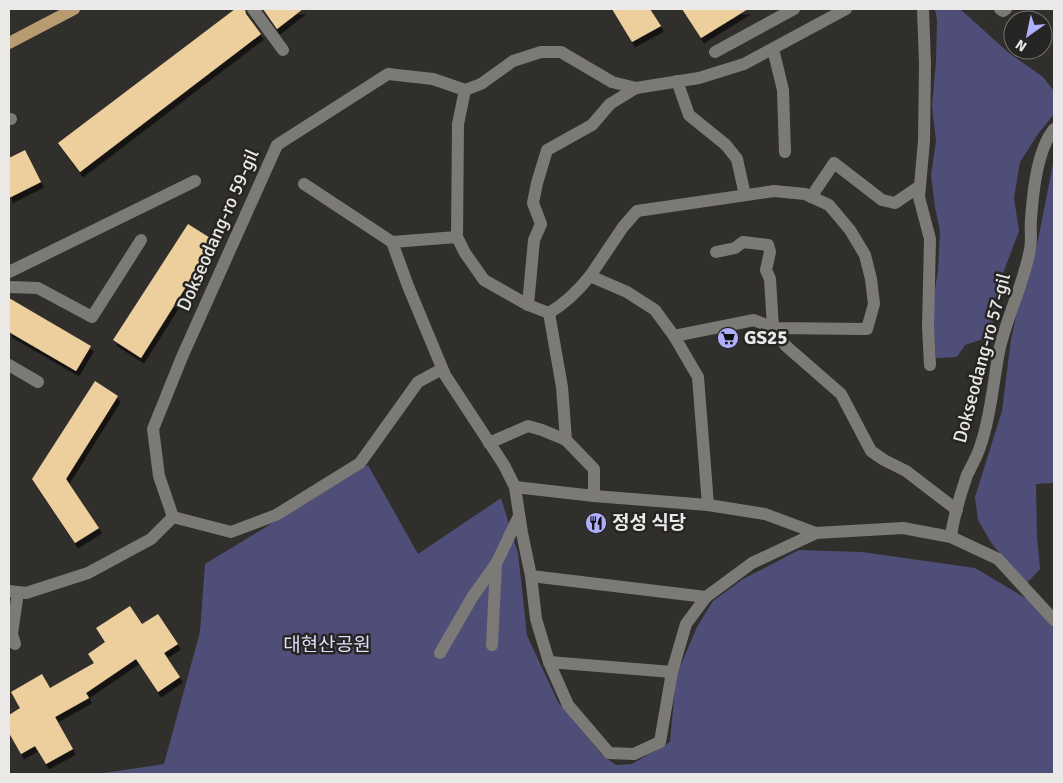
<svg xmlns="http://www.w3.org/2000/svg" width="1063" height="783" font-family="Signika,'Noto Sans KR',sans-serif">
<defs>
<filter id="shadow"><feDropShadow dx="3" dy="5.5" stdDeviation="0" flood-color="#0009"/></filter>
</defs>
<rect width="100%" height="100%" fill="#312f2c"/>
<!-- green -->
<g fill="#4f4e79">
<path d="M935,9h25l49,44 34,24 11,14v23l-16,20 -18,28 -6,36 5,33 -17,45 -6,33 -7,28 -24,8 -8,12 -21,1 -4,-49 6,-39 2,-39 -5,-24 -4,-32 5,-34 -4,-35 4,-44 1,-42z"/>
<path d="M1054,159v324l-18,1 1,53 3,32 -14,15 -34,-40 -14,-24 -3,-23 27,-86 9,-72 7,-31 18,-58z"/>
<path d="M368,465l50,89 83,-56 17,55 9,82 4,9 27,58 44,53 14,10 16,-1 38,-22 6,-66 21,-49 16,-26 30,-22 56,-29 63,2 113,16 79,47v159h-957l67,-10 36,-132 5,-68z"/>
</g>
<!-- building -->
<g fill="#edce9d" filter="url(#shadow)">
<path d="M235,9h10l1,5 15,20 -181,138 -22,-29z"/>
<path d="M263,9h40l-26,20z"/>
<path d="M612,9h38l11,17 -29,16z"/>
<path d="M682,9h66l-47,29z"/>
<path d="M25,150l16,32 -32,16v-40z"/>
<path d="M188,224l27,17 -74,117 -28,-18z"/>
<path d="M9,298l82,48 -15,25 -67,-39z"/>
<path d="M95,381l23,15 -52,83 33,49 -24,15 -43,-64z"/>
<path d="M130,606l12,18 16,-10 20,30 -14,9 16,24 -22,15 -22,-33 -50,34 3,5 -34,19 18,32 -27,15 -11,-18 -14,8 -12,-21v-18l11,-7 -9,-16 31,-18 8,14 44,-25 -6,-9 17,-12 -9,-14z"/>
</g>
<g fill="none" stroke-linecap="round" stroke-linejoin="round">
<!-- minor -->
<g stroke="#7c7a77" stroke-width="12">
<path d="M253,9l30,41"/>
<path d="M923,9l2,55 -1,77 -5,56 11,42 -2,88 2,38"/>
<path d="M1000,9l3,2 3,-2"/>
<path d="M773,49l10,41 2,62"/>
<path d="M715,52l79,-43"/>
<path d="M677,81l12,34 37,30 11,14 8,36"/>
<path d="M465,90l-7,34 -1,113 8,16 19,27 44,25 21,8"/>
<path d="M9,119h2"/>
<path d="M304,184l88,58 16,44 37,89 59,90 11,22 7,46 9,43 5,43 13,43 19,43 41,48 25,1 26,-12 12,-70 14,-48 20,-27 46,-34 64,-30 87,-5 48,9 47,22 56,61"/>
<path d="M811,197l23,-34 48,37 13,3 25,-17"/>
<path d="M392,242l65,-5"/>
<path d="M9,272l186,-91"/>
<path d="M590,276l33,-49 14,-16 137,-20 31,3 24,11 21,25 15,25 6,24 3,25 -7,25 -94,-1 -3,-49 -4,-9 4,-18 -2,-7 -25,-3 -8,6 -19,4"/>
<path d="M9,287l29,1 54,29 49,-77"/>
<path d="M528,305l6,-65 7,-16 -8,-21 4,-20 10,-33 45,-25 18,-21 26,-16"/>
<path d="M549,313c17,-10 29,-22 41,-37l37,16 28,18 19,26 24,41 10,128"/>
<path d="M549,313l13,74 4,53 28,29v27"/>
<path d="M674,336l80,-16 19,8 13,18 55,48 30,57 13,9 22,11 51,39"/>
<path d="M9,365l29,17"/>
<path d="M489,443l39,-17 14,4 24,10"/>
<path d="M515,487l79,9 114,9 57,9 51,19"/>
<path d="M173,517l58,15 45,-17 84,-52 58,-81 24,-13"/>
<path d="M951,537c2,-19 10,-44 16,-62 5,-10 11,-20 14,-31 11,-33 12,-64 19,-97 8,-33 24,-64 30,-98 2,-9 0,-20 1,-30 2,-27 6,-69 23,-90"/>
<path d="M531,576l175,21"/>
<path d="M9,591l17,2 62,-20 63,-34 22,-22 -14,-41 -6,-47 29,-72 95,-212 111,-71 45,5 32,11 16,-6 32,-23 28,-9h20l51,30 24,6 63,-10 45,-14 102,-55"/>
<path d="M15,644l-3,-10 6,-42"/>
<path d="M492,645l4,-81 23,-48"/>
<path d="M440,653l33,-57 23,-32"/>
<path d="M549,662l123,10"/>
</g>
<!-- major -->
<path stroke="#b69c70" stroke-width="12" d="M9,43l65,-34"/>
</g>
<!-- icons -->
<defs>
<g id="supermarket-disc" transform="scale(1.125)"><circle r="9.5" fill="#afaefa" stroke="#272523"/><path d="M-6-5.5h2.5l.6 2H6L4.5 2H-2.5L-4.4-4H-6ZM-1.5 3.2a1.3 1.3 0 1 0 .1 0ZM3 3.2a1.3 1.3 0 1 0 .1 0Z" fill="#111"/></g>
<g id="restaurant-disc" transform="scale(1.125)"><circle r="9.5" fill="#afaefa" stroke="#272523"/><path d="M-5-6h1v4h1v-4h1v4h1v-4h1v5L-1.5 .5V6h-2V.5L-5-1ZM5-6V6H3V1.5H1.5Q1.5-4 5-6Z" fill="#111"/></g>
</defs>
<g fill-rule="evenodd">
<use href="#supermarket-disc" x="728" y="338"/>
<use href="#restaurant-disc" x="596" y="523"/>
</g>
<g text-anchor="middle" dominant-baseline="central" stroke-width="5" stroke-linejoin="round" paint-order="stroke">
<!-- street labels -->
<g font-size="19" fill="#eae9e8" stroke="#272523">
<text transform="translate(218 230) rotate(-66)">Dokseodang-ro 59-gil</text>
<text transform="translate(982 358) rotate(-75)">Dokseodang-ro 57-gil</text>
</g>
<!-- poi labels -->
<g font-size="19" font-weight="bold" fill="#eae9e8" stroke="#272523" text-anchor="start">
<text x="744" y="338">GS25</text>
<text x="612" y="523">정성 식당</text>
</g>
<!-- park labels -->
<g font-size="19" fill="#dedffd" stroke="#272523">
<text x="327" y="645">대현산공원</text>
</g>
</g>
<!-- border -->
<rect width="1063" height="783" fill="none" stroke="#eae9e8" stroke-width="20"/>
<!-- north arrow -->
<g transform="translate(1028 35) rotate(213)"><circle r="24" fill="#272523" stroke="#757372"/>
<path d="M0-4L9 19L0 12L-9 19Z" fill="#afaefa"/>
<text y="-8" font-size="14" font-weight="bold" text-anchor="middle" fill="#eae9e8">N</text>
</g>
</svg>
